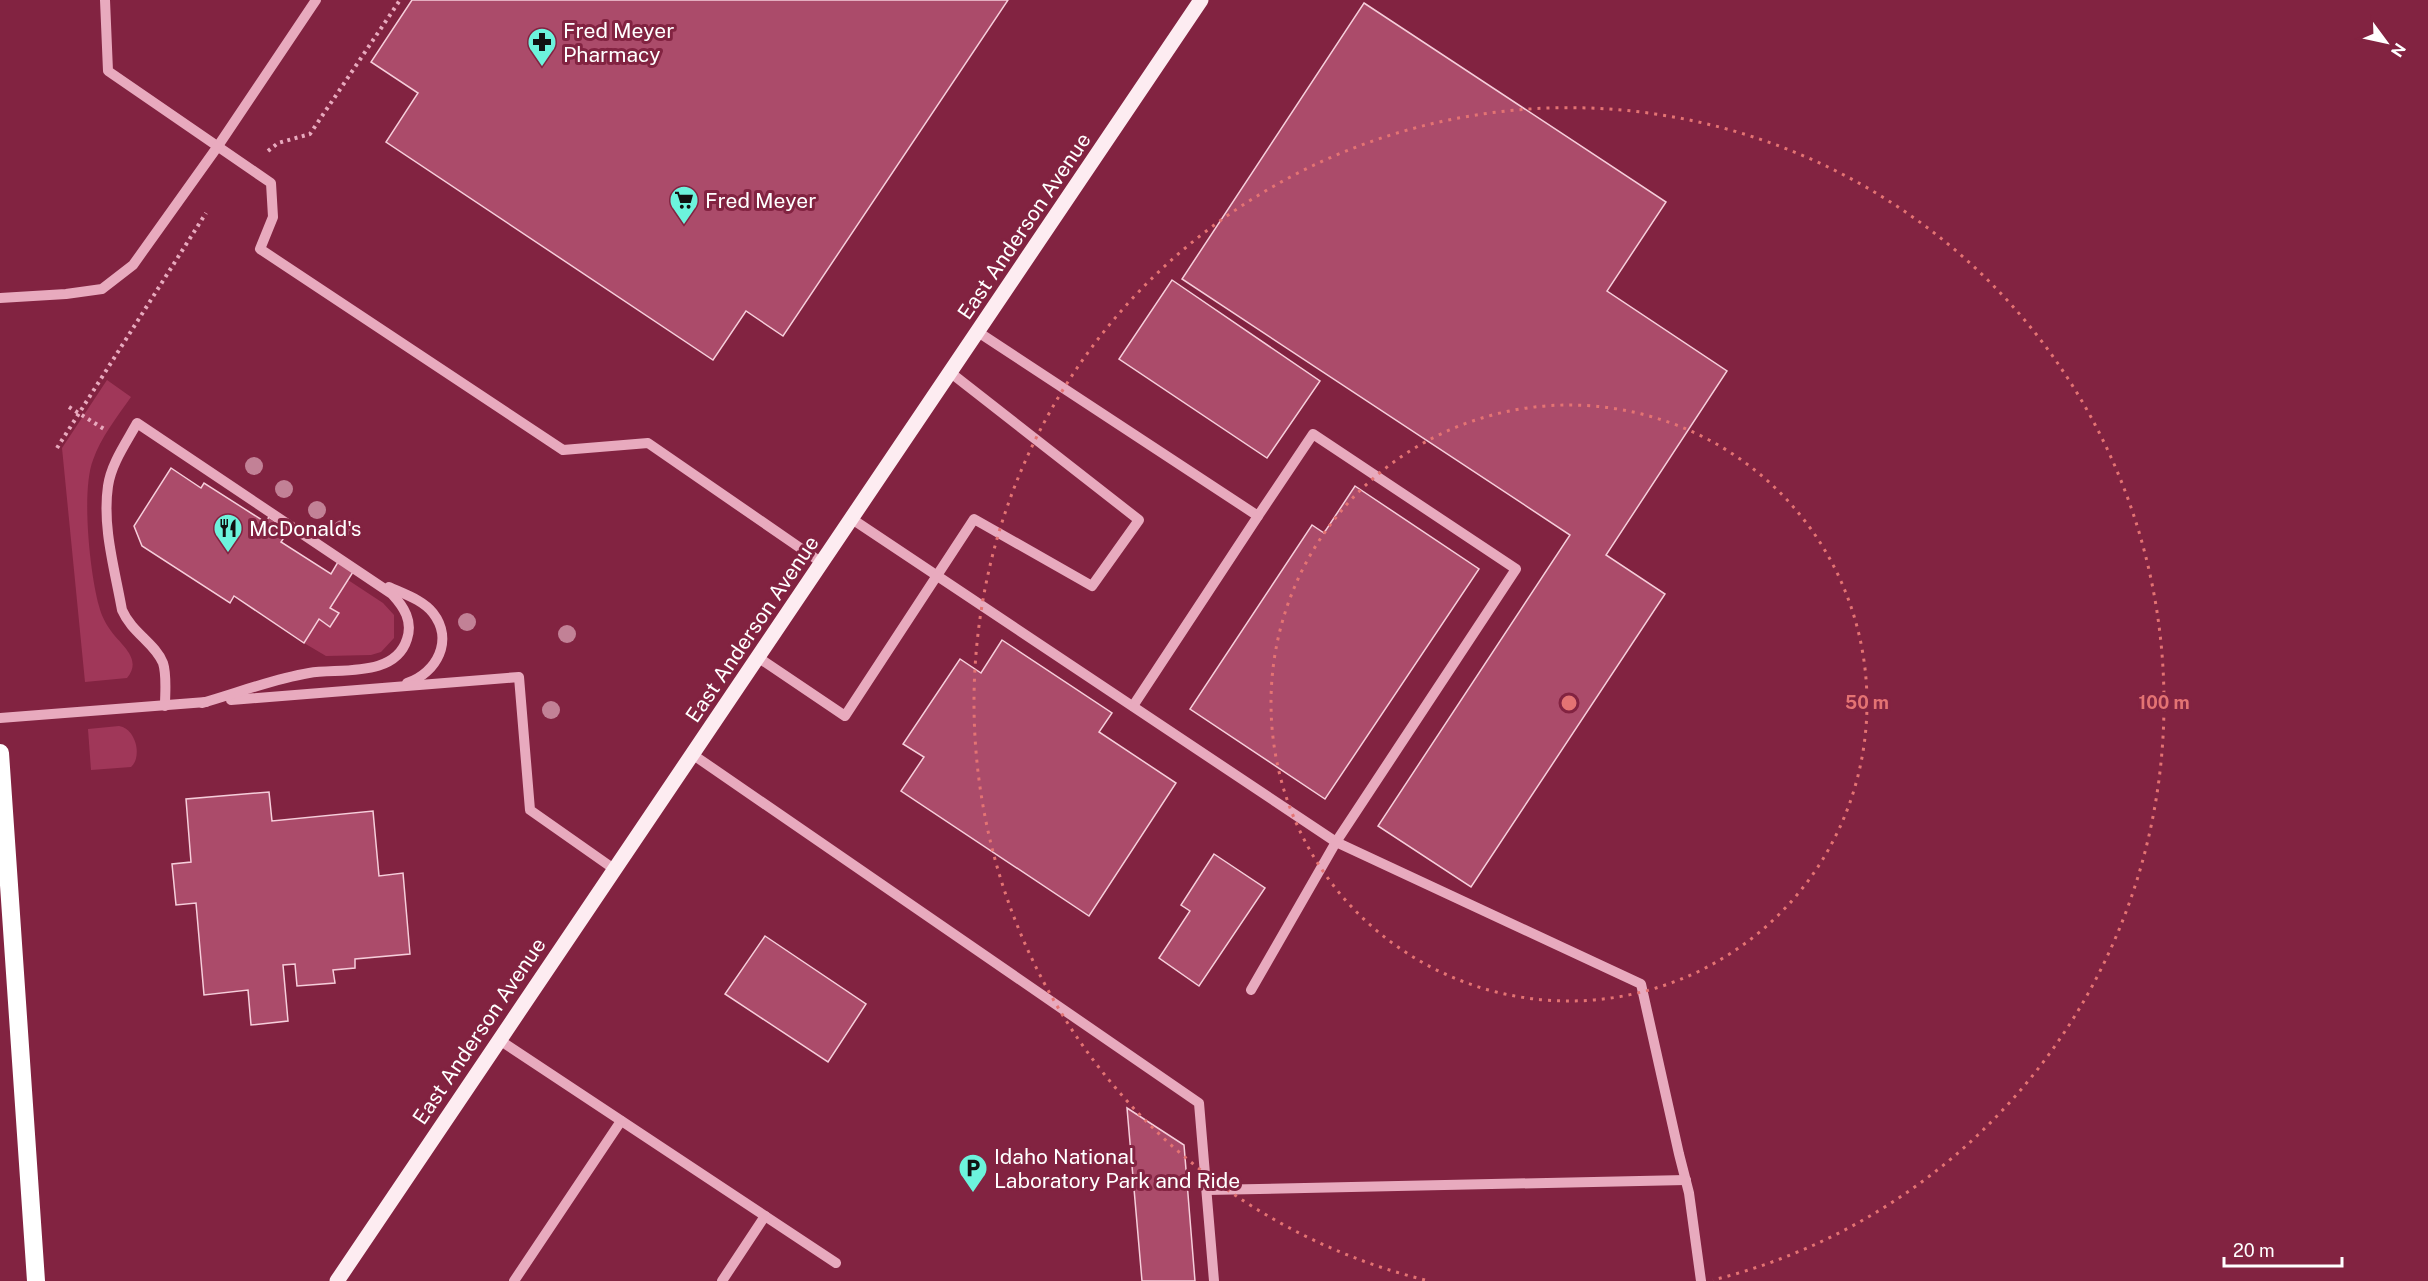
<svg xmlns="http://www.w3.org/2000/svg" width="2428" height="1281" font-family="'Public Sans',sans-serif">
<rect width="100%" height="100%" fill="#822341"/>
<!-- green -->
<g fill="#a03759">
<path d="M107,380l24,17c-14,20 -30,40 -38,63 -12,31 -3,114 6,146 2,9 7,18 12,25 10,14 32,28 16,47l-42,4 -23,-234z"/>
<path d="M348,580l35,23 11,12v23l-13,14 -10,3 -45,1 -22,-13 15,-24 20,-5 -9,-6z"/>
<path d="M119,726c16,2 24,30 12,41l-40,3 -3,-41z"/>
</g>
<!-- building -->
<g fill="#ab4b6a" stroke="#f6cedb" stroke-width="1.5">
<path d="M412,0h596l-225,336 -37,-25 -33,49 -327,-218 32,-49 -47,-31z"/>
<path d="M1364,3l302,199 -59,89 120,80 -121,184 59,39 -194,293 -93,-61 192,-291 -388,-256z"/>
<path d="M1172,280l148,101 -53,77 -148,-99z"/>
<path d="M171,468l30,20 3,-5 61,39 4,-5 20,13 -8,12 50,32 7,-12 15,10 -23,36 9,5 -9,14 -11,-8 -15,24 -70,-47 -4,7 -88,-57 -8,-20z"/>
<path d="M1355,486l124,83 -154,230 -135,-90 122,-184 12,8z"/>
<path d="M1002,640l110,73 -13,19 77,51 -87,133 -188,-125 23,-34 -21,-13 57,-85 21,14z"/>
<path d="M269,792l3,29 101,-10 6,65 24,-3 7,81 -55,5v9l-22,2 2,13 -38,3 -2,-22 -12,1 5,56 -37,4 -3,-35 -44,5 -8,-92 -20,2 -4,-41 19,-2 -5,-63z"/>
<path d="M1214,854l51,34 -66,98 -40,-28 31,-47 -9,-6z"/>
<path d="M765,936l101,68 -38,58 -103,-68z"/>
<path d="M1127,1108l57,37 11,136h-53z"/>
</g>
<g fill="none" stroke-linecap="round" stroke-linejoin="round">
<!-- path -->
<g stroke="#e8aabe" stroke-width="4" stroke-dasharray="3 4.5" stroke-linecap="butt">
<path d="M268,151l10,-8 32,-9 90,-134"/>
<path d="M69,407l35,22"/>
<path d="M57,448l149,-235"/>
</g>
<!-- minor -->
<g stroke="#e8aabe" stroke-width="10">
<path d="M105,0l3,71 163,112 2,34 -13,32 303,201 85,-7 174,120"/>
<path d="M0,298l66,-4 36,-5 31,-24 85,-119 98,-146"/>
<path d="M978,332l280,184 55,-82 203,135 -180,273 -85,148"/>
<path d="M852,519l484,323 305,142 38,170 10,39 12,88"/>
<path d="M389,587c15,7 34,13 44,26 21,27 4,60 -26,70"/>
<path d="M759,658l86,58 129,-197 118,67 47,-66 -188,-147"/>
<path d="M231,700l288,-23 11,133 84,59"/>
<path d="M165,706c0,-13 2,-31 -2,-43 -8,-20 -31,-30 -41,-53 -7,-40 -20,-83 -14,-124 3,-22 18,-43 29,-63l255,171c12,13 21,27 15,45 -12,39 -67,29 -98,34 -36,6 -72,20 -107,30"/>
<path d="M1133,706l125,-190"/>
<path d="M0,718l206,-16"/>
<path d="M692,754l507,349 15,178"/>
<path d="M498,1039l338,224"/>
<path d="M1207,1190l479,-10"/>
<path d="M514,1281l107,-160"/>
<path d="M722,1281l43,-65"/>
</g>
<!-- major -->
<path stroke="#fdecf1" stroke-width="15" d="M337,1281l864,-1281"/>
<!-- highway -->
<path stroke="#fff" stroke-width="18" d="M0,753l36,528"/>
</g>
<!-- trees -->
<g fill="#c28196">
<circle cx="254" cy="466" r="9"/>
<circle cx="284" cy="489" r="9"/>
<circle cx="317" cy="510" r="9"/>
<circle cx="342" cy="529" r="9"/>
<circle cx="467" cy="622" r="9"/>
<circle cx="567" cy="634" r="9"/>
<circle cx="551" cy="710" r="9"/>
</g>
<!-- distance rings -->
<g fill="none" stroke="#e47373" stroke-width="3" stroke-dasharray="3 6">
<circle cx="1569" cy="703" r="298"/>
<path d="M1425 1280A595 595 0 1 1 1713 1280"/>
</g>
<!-- icons -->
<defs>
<g id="pharmacy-pin" transform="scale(1.5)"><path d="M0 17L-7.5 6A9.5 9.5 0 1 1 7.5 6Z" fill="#6cf3dc" stroke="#822341"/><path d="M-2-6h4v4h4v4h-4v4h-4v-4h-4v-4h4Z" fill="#111"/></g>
<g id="supermarket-pin" transform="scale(1.5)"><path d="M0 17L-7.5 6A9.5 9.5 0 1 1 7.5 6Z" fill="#6cf3dc" stroke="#822341"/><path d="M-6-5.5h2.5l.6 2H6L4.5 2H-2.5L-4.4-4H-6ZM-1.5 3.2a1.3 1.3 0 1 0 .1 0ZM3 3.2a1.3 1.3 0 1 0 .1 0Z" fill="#111"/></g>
<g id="restaurant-pin" transform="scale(1.5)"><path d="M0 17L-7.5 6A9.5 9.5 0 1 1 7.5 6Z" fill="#6cf3dc" stroke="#822341"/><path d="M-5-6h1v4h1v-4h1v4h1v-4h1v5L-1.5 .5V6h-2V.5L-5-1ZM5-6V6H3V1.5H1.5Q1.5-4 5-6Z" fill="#111"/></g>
<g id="parking-pin" transform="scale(1.5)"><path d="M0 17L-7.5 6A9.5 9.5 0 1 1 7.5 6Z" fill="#6cf3dc" stroke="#822341"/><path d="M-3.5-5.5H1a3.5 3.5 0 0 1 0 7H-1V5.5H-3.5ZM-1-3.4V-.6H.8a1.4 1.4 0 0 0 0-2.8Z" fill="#111"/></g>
</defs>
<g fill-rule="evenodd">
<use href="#pharmacy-pin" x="542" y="42"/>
<use href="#supermarket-pin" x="684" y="200"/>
<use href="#restaurant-pin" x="228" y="528"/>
<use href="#parking-pin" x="973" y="1168"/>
</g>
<g text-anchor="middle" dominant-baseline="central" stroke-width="6" stroke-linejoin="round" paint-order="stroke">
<!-- poi labels -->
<g font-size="21" fill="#fff" stroke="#822341" text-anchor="start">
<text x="563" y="30">Fred Meyer<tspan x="563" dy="24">Pharmacy</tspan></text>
<text x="705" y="200">Fred Meyer</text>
<text x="249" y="528">McDonald's</text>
<text x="994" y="1156">Idaho National<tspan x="994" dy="24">Laboratory Park and Ride</tspan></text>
</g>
<!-- street labels -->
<g font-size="21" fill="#fff" stroke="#822341">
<text transform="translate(1024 226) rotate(-56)">East Anderson Avenue</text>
<text transform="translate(752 629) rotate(-56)">East Anderson Avenue</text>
<text transform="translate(479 1031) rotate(-56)">East Anderson Avenue</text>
</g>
</g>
<circle cx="1569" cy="703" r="9" fill="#e47373" stroke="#822341" stroke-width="3"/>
<g font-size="18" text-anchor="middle" font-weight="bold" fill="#e47373" stroke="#822341" stroke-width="6" stroke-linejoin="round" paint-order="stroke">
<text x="1867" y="709">50 m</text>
<text x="2164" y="709">100 m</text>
</g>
<!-- north arrow -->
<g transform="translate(2386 42) rotate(123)" stroke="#822341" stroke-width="4.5" paint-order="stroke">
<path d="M0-4.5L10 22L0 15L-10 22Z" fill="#ffffff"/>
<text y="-9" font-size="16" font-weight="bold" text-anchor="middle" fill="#ffffff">N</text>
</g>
<!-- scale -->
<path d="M2224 1257v9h118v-9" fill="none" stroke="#ffffff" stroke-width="3"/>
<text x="2233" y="1257" font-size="18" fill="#ffffff" stroke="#822341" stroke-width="4.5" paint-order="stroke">20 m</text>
</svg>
